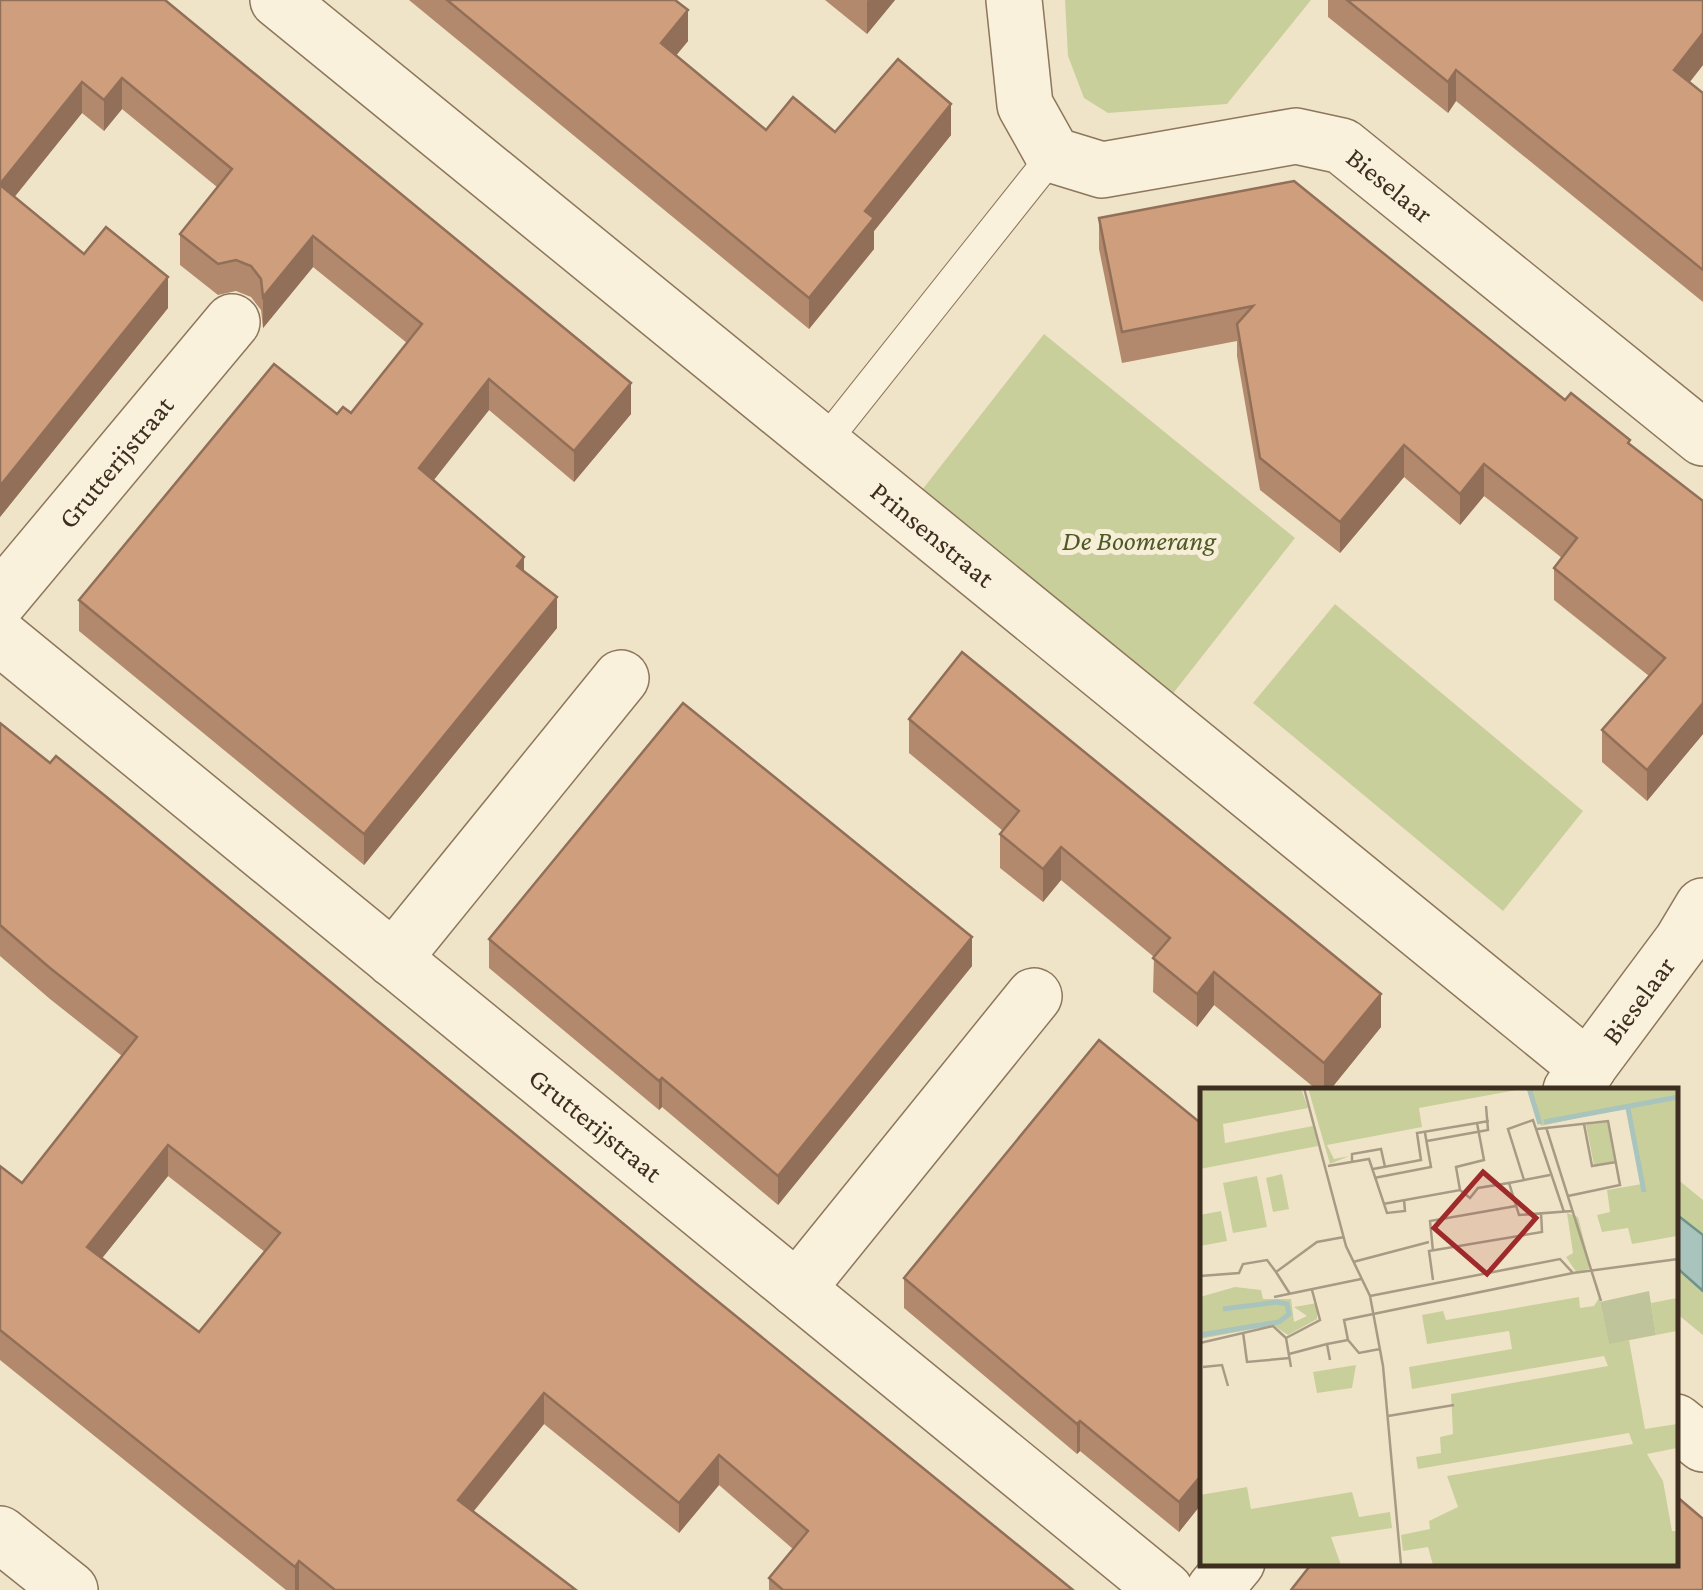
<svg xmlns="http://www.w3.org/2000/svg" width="1703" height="1590" font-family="'Crimson Pro',serif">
<rect width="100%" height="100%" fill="#f0e4c8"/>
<!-- green -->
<g fill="#c9cf9b">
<path d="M1065,0h246l-84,104 -119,9 -24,-15 -16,-42z"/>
<path d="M1044,334l251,204 -124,158 -249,-206z"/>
<path d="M1335,604l248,207 -80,100 -250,-208z"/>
<path d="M1676,1178l27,22v35l-27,-21z"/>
<path d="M1676,1267l27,24v44l-27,-22z"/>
</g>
<!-- water -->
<path fill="#a9c4bc" stroke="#6f938a" stroke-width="2.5" d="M1676,1214l27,21v56l-27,-24z"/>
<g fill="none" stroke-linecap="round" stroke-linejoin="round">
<!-- service casing -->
<g stroke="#8d765c" stroke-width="32">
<path id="service" d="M839,424l214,-269"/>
</g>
<!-- minor casing -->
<g stroke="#8d765c" stroke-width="58">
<g id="minor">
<path id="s1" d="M278,0l1310,1068"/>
<path id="s2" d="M1014,0l11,105 28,50 49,15 194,-34 46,10 361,292"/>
<path id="s3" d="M0,600l232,-278"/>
<path id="s4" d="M0,637l1165,953"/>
<path d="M393,959l228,-281"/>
<path id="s5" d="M1571,1090l111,-149 21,-35"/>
<path d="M797,1289l237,-293"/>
<path d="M1676,1422l27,22"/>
<path d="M1214,1590l23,-28"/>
</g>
</g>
<!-- tertiary casing -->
<g stroke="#8d765c" stroke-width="58">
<path id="tertiary" d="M0,1534l70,56"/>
</g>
<!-- service -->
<use href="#service" stroke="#faf1dc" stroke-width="30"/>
<!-- minor -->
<use href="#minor" stroke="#faf1dc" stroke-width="55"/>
<!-- tertiary -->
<use href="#tertiary" stroke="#faf1dc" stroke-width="55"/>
</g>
<!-- wall -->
<g fill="#b2896c" fill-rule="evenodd">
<path d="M0,0h165l466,414 -57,68 -85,-72 -56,70 91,91 33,57 -193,237 -285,-234v-31l258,-186 14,-1 56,-70 -94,-76 -50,61 -2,-18 -10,-13 -15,-6 -18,4 -38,-30v-31l37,-47 -95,-78 -18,22 -22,-18 -68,84 70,57 84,54 -168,209z"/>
<path d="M409,0h266l13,41 -12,14 90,75 185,5 -77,96v18l-65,80z"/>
<path d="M825,0h70l-28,34z"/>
<path d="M1328,0h375v65l-13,17 13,11v209l-247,-201 -8,12 -120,-96z"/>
<path d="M1099,218l466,182 65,44 73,57v233l-56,67 -45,-39v-32l47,-54 -95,-76v-32l8,-10 -78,-62 -24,29 -56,-48 -64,76 -80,-63 -23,-134v-15l-115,22 -23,-114z"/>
<path d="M909,719l472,308 -51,63h-13l-103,-85 -17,22 -44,-35 1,-35 -93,-77 -18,22 -43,-34v-34l3,-3 -94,-78z"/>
<path d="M0,723l694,559 379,308h-304v-12l24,-29 -74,-64 -40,48 -135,-109 -70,87 102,79h-290l-286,-230v-194l22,17 100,-127 -72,-57 -50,-43zM168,1176l97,76 -66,80 -97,-74z"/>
<path d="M489,939l483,27 -194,239 -116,-98 -3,3 -170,-142z"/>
<path d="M1203,1125v377l-24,30 -99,-81 -3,3 -173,-146v-30z"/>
</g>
<!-- shaded-wall -->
<g fill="#916f58">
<path d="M868,0h27l-28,34v-33z"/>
<path d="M688,10v31l-27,33v-31z"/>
<path d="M1703,33v32l-29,36v-31z"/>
<path d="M1456,70v31l-8,12v-31z"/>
<path d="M122,78v31l-18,22v-31z"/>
<path d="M82,82v31l-82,102v-31z"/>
<path d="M951,104v31l-77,96v18l-65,80v-31l56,-87z"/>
<path d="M313,236v31l-50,61v-31z"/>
<path d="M168,277v31l-168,209v-31z"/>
<path d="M489,379v31l-70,89v-31z"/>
<path d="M631,383v31l-57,68v-31z"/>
<path d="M1404,445v32l-64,76v-31z"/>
<path d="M1484,464v32l-24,29v-31z"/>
<path d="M524,557v31l-7,-22z"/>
<path d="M557,597v31l-193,237v-31z"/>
<path d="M1703,703v31l-56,67v-31z"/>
<path d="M1061,847v33l-18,22v-33z"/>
<path d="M972,937v29l-194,239v-29z"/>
<path d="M1214,972v33l-17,22v-33z"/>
<path d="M1381,994v33l-51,63h-6v-27z"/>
<path d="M662,1078v29l-3,3v-29z"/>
<path d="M168,1145v31l-81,101v-30z"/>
<path d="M544,1393v31l-86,106v-30z"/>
<path d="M1080,1421v30l-3,3v-30z"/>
<path d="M719,1455v30l-40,48v-30z"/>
<path d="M1203,1473v29l-24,30v-30z"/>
<path d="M299,1561v29h-4v-23z"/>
</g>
<!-- building -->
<g fill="#cf9f7d" stroke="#916f58" stroke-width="2.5" fill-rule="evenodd">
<path d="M0,0h165l466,383 -57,68 -85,-72 -70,89 105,89 -7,9 40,31 -193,237 -285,-234 195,-236 63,50 6,-7 8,6 71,-89 -109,-88 -50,61 -2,-18 -10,-13 -15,-6 -18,4 -38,-30 52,-65 -110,-91 -18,22 -22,-18 -82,102z"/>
<path d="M447,0h228l13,10 -27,33 105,87 27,-33 42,35 63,-73 53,45 -86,107 9,7 -65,80z"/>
<path d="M1347,0h356v33l-29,37 29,23v177l-247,-200 -8,12z"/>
<path d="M1294,181l271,219 6,-7 59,47 -2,3 75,58v202l-56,67 -45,-40 63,-72 -111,-90 23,-30 -93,-74 -24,30 -56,-49 -64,77 -80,-64 -23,-134 16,-18 -131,26 -23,-114z"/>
<path d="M0,185l84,69 22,-27 62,50 -168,209z"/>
<path d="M962,652l419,342 -57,69 -110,-91 -17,22 -44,-36 17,-20 -109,-91 -18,22 -43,-35 19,-23 -110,-92z"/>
<path d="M683,703l289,234 -194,239 -116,-98 -3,3 -170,-142z"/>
<path d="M0,723l50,40 6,-7 53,43 585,483 379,308h-290l-14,-12 39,-47 -89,-76 -40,48 -135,-110 -86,107 118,90h-241l-36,-29 -4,6 -295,-237v-164l22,17 115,-146 -87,-69 -50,-43zM168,1145l112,88 -81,99 -112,-85z"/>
<path d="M1099,1040l104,85v348l-24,29 -99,-81 -3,3 -173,-146z"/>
<path d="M1676,1496l27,23v71h-412l22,-28h363z"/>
</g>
<g text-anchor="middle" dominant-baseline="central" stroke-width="10" stroke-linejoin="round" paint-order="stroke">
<!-- street labels -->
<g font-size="28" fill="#3d2e20" stroke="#f7eed8">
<text stroke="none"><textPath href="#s2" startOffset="520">Bieselaar</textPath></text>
<text stroke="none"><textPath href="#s3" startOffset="180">Grutterijstraat</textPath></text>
<text stroke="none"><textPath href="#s1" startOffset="845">Prinsenstraat</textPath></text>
<text stroke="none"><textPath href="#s5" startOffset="112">Bieselaar</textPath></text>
<text stroke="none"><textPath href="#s4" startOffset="770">Grutterijstraat</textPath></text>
</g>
<!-- park labels -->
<g font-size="28" font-style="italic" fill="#4d5a26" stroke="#f7eed8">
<text x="1139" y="540">De Boomerang</text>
</g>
</g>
<!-- overview -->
<g transform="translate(1200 1088)">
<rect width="478" height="478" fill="#f0e4c8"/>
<path d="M0,0h101l7,20 -85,16 2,19 88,-17 5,20 -118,23zM108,0h369v148l-45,8 -4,-16 -26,4 -5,-17 13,-3 -3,-22 35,-6 -15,-77 -86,19 -13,-38 -109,20 3,19 -95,18 7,14 15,-3 -19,8zM407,33l8,40 -21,4 -8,-40zM82,86l7,35 -16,3 -7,-34zM57,88l10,51 -34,6 -10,-50zM21,123l6,30 -27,5v-31zM367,125l11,4 13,51 -14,5 -11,-16 7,-4zM35,199l26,3 2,9h28l3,23 13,-6 -13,-9 23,-4v16l-29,16 -15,-10 -73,14v-42zM379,209l1,11 14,-2 5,-8 10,45 20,-3 16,89 32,-5v24l-30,6 16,27 9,50h5v34h-244l-5,-18 -25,4 -2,-16 29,-6 -1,-8 29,-14 -11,-31 186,-32 -4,-11 -211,36 -2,-12 25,-4 -1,-16 13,-3 -2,-40 157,-28 -4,-10 -192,33 -3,-22 103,-18 -3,-18 -82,13 -5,-29 21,-4 3,9zM477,210v33l-21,4 -5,-32zM156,277l-4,23 -35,5 -4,-21zM47,399l4,22 101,-17 7,25 31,-5 2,16 -61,9 10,28h-141v-70z" fill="#c9cf9b"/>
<path d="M449,203l7,44 -47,9 -9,-42z" fill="#bfc49a"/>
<path fill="none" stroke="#a9c4bc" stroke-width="5" d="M329,0l11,36M428,20l16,84M344,34l134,-25M0,247l79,-13 10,-8 -2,-10 -10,-2 -54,7"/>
<path fill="none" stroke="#a89b85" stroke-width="2.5" d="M104,0l42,158 24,50 13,70 18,199M384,36l8,42 24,-4M346,39l55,174M337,41l71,-8 12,64 -52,11M227,53l61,-11 -2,-24M152,74v-8l29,-5 4,18M128,78l41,-7 18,54 18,-2 -1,-11M173,81l48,-9 -4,-27 72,-12M174,90l57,-11 -6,-34M324,92l-16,-51 25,-9 31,92M309,95l41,-8M260,102l-4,-23 28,-7 -7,-37M183,116l77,-14 10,8 8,-10 31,-5 10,32 53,-4M233,163l-3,-30 86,-15M153,174l76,-20M373,185l105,-14M0,188l39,-3 4,-9 24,-4 9,12M233,192l-4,-29 113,-19 -1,-20M90,206l-14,-22 41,-30 27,-5M170,208l190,-37 13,14M74,209l87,-18M43,244l4,30 43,-4M86,250l34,-18 -8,-30M148,252l-4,-20 229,-47M148,252l11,13 21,-4M0,255l73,-17 13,12 5,29M89,266l38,-10M130,272l-3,-16 21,-4M3,279l19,-2 6,21M188,328l66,-11"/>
<path fill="#9e2a2b" fill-opacity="0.15" stroke="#9e2a2b" stroke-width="5" d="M283,84l53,46 -49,56 -53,-46z"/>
<rect width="478" height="478" fill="none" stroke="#3d2e20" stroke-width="5"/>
</g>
</svg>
